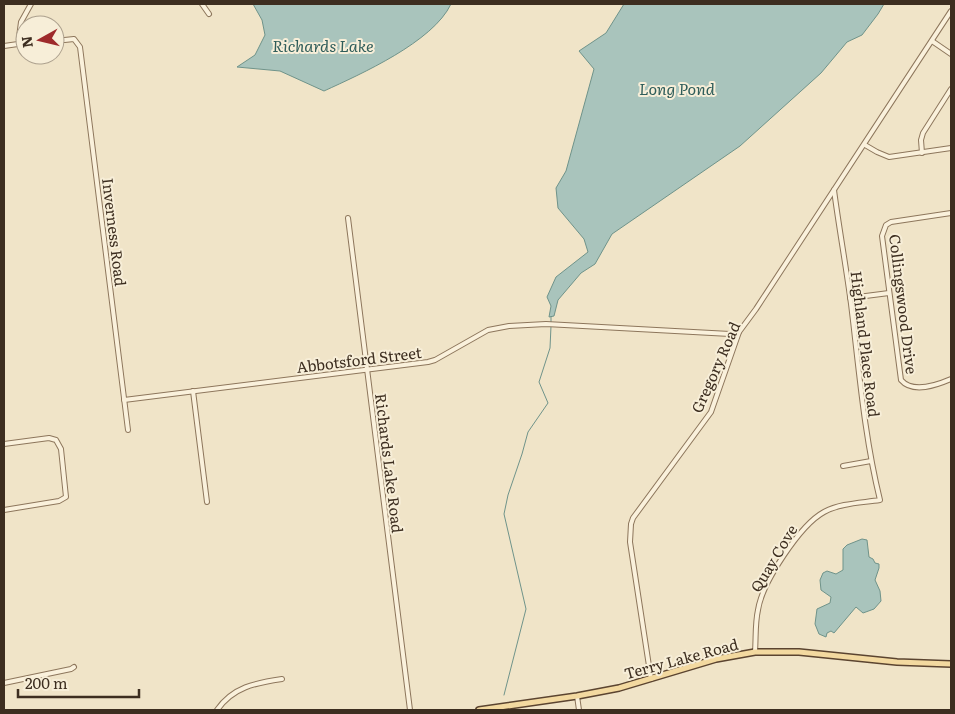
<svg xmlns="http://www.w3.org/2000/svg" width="955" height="714" font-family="Literata,serif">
<rect width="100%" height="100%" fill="#f0e4c8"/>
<!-- water -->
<g fill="#a9c4bc" stroke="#6f938a">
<path d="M253,4h198c-18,38 -90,70 -127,87l-44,-20 -43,-4 18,-12 10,-20 -3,-15z"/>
<path d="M624,4h260l-6,10 -16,21 -15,7 -26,31 -81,73 -128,88 -17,30 -14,9 -23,27 -4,16 -5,1 2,-11 -4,-9 9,-20 32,-25 -4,-13 -26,-31 -2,-20 10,-17 28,-102 -15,-18 27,-18z"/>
<path d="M862,539l5,1 2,17 4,2 2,4 4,1v4l-4,12 5,11 1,10 -7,8 -11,4 -7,-6 -22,26 -3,-2 -4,2 -1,4 -7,-3 -4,-10 2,-15 13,-6 1,-6 -10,-7 -1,-10 3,-7 4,-2 9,3 7,-4v-21l4,-4z"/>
</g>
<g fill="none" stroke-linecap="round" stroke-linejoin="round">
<!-- stream -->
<g stroke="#6f938a" stroke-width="1">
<path d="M551,322v-5"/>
<path d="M504,695l22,-86 -22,-95 4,-19 14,-41 6,-22 20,-29 -9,-21 11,-34 1,-22"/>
</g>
<!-- minor casing -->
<g stroke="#8d765c" stroke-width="6">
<g id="minor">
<path d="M202,4l7,10"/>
<path d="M19,37l2,-15 10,-18"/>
<path d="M55,41l19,-2 6,8 48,383"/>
<path d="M932,41l19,13"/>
<path d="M4,46l21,-3"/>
<path d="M865,145l12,7 12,5 62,-9"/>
<path d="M922,153l-1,-13 2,-7 28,-44"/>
<path d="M951,213l-60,9 -5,3 -4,11 19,144c12,14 36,5 50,-1"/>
<path d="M348,218l62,492"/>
<path d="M850,298l39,-5"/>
<path d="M193,391l14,111"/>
<path d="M124,400l304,-38 7,-2 53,-30 21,-4 37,-2 184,10 9,-2"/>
<path d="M4,444l45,-6 7,2 5,9 5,48 -7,4 -55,9"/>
<path d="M843,466l28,-5"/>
<path d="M755,652c1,-14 0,-29 3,-42 4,-27 42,-85 66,-98 17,-9 37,-9 56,-12 -16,-65 -21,-131 -29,-196 -5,-38 -12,-76 -17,-114"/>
<path d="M651,679l-21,-137 1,-18 2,-6 78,-106 28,-80 17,-23 195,-298"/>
<path d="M4,683l67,-14 3,-2"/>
<path d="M577,696l2,14"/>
<path d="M217,710c16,-23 38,-27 65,-31"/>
</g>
</g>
<!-- major casing -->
<g stroke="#5b4430" stroke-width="8">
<path id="major" d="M479,710l98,-14 42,-8 97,-29 39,-7h44l98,10 54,2"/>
</g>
<!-- minor -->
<use href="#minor" stroke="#faf1dc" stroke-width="4"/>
<!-- major -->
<use href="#major" stroke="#f3d9a0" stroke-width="5"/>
</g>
<g text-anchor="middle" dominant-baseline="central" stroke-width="4" stroke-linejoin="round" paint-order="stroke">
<!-- street labels -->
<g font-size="15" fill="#3d2e20" stroke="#f7eed8">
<text transform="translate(115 232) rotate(83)">Inverness Road</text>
<text transform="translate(904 304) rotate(83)">Collingswood Drive</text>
<text transform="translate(866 344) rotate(83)">Highland Place Road</text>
<text transform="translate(359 359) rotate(-7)">Abbotsford Street</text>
<text transform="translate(715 367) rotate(-66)">Gregory Road</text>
<text transform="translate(390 463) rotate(83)">Richards Lake Road</text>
<text transform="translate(773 558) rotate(-59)">Quay Cove</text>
<text transform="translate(681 658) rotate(-15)">Terry Lake Road</text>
</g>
<!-- water labels -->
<g font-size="16" font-style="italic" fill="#2f5d5a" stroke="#f7eed8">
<text x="323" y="45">Richards Lake</text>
<text x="677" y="88">Long Pond</text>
</g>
</g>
<!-- border -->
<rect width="955" height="714" fill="none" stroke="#3d2e20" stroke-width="10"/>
<!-- north arrow -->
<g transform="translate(40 40) rotate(262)"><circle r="24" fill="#f7eed8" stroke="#ada18e"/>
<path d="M0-4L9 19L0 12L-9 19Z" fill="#9e2a2b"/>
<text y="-8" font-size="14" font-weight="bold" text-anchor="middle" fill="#3d2e20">N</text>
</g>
<!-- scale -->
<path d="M18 689v8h121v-8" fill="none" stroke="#3d2e20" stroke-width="2.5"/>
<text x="25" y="689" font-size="15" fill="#3d2e20" stroke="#f7eed8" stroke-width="4" paint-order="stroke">200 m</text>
</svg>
